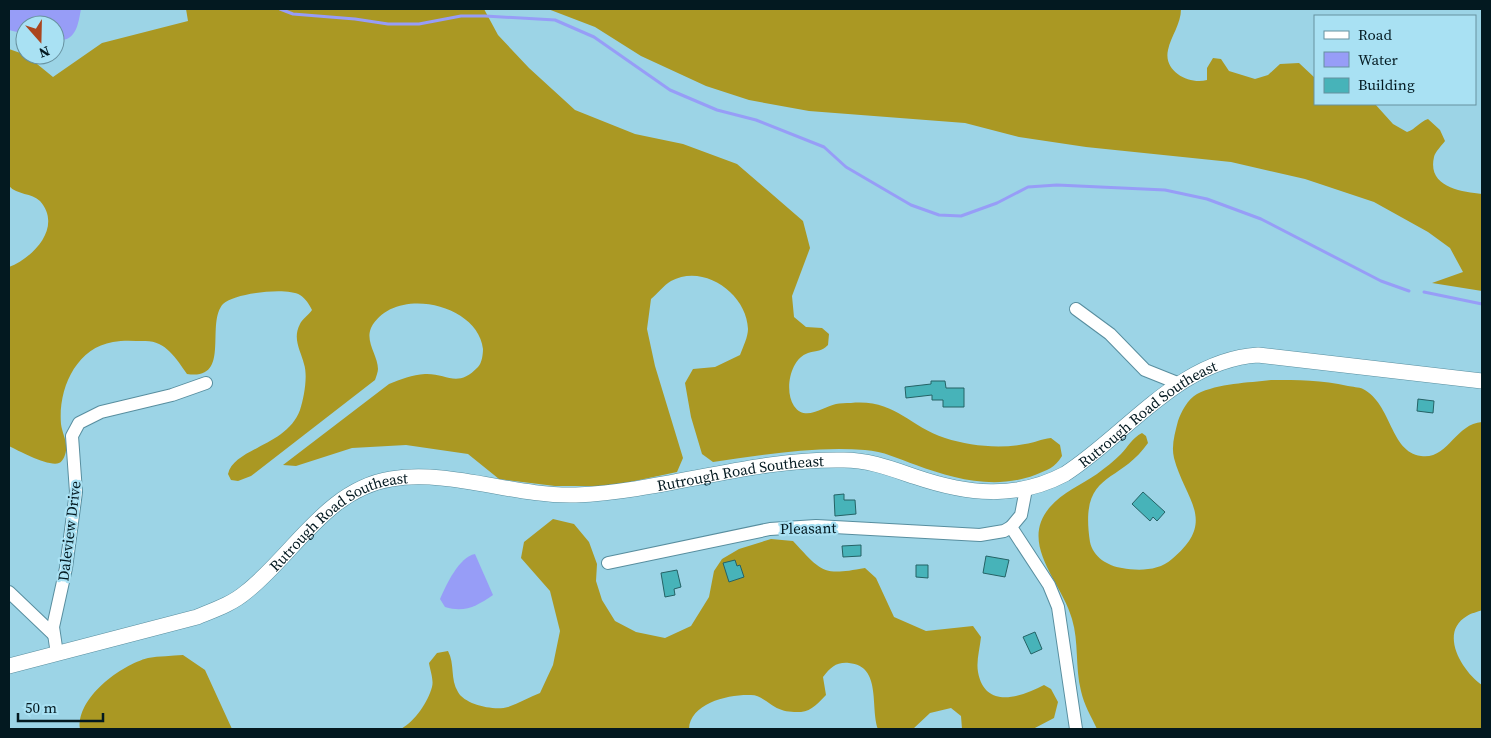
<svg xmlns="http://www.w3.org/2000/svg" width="1491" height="738" font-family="'Source Serif 4',serif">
<rect width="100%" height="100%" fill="#9cd4e6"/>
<!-- forest -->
<g fill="#aa9823">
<path d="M186,9h298l14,26 31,33 46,42 60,24 48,10 54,20 66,57 7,27 -18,48 2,21 12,10 16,1 7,6 -1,11c-7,7 -10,5 -20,8 -18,6 -24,38 -14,53 11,16 29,1 42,-2 4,-1 10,-1 15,-1 44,-4 57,23 94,35 25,8 54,11 80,6 9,-1 16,-5 26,-6l9,7 2,11c-7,12 -15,14 -27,19 -40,15 -81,4 -119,-10 -17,-6 -33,-14 -51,-15 -51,-4 -102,5 -152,12l-11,-8 -11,-37 -6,-34 8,-14 22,-2 25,-12c3,-8 8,-18 8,-26 -1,-35 -44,-66 -77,-48 -7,4 -14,13 -20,18l-4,30 8,37 28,92 -6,14 -66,14h-56l-56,-7 -31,-25 -62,-9 -54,3 -56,18 -13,-1 106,-81c12,-5 23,-9 36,-10 22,-1 32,15 53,-7 4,-4 5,-13 5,-18 -5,-46 -90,-64 -112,-21 -6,14 7,28 7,41 0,3 -2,8 -3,11l-124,96 -13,5 -7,-1 -3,-6c6,-26 59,-28 72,-64 4,-12 8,-34 4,-46 -3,-13 -12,-25 -4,-40 2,-5 9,-9 12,-14 -3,-6 -6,-11 -12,-15 -13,-8 -66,-2 -77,9 -18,20 9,77 -36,70 -11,-16 -22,-34 -43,-33 -10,0 -21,-1 -31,1 -37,6 -55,47 -52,82 1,8 5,15 5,22 1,5 -2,15 -7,17 -10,4 -40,-12 -50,-17v-179c24,-9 54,-40 31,-66 -8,-8 -23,-6 -31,-15v-137l17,6 27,22 49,-34 86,-22z"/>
<path d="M548,9h633c0,15 -10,27 -13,41 -5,22 22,35 39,30v-12l6,-10 8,1 8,12 26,8 13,-4 12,-11 19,-1 16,15v26h60l18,20 14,8c9,-3 12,-10 21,-13l12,11 5,11c-3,4 -10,11 -11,16 -7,30 27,35 48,37v97l-50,-8 31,-11 -13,-24 -22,-16 -54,-30 -69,-23 -74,-17 -145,-15 -67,-10 -54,-14 -156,-12 -60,-11 -43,-14 -65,-30 -46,-29z"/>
<path d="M1271,380c27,0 51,0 77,6 4,1 11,1 15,3 29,15 27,63 58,67 27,4 34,-32 61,-34v188c-4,2 -11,3 -15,6 -29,17 -4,56 15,69v44h-385c-6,-13 -13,-24 -16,-38 -6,-24 -2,-49 -9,-72 -10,-37 -54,-75 -22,-112 12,-14 32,-23 47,-33 8,-6 17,-13 24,-20 7,-7 11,-16 21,-21l4,3 2,7c-30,43 -69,27 -58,99 3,15 18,24 32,26 16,3 37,3 50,-9 46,-38 13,-59 2,-101 -3,-12 1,-25 4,-37 3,-9 10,-22 19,-27 22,-11 51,-11 74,-14z"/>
<path d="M553,519l21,5 15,18 8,22 -1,17 6,19 13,21 21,11 29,6 26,-12 18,-29 5,-26 8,-12 17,-10 32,-10 22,2c29,31 29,35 72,27l11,10 18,39 32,14 47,-5 8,11c-1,11 -5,24 -3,35 7,38 43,25 66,13l7,4 7,13 -4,16 -21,11h-71l-1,-13 -10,-8 -21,5 -17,16h-35c-8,-22 4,-63 -29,-66 -13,-1 -18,4 -26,14l3,18c-7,7 -14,16 -25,17 -5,0 -14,0 -19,-2 -11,-3 -20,-15 -31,-15 -22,-1 -61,8 -62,34h-288c14,-8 27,-27 31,-42 2,-7 -2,-17 -3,-24l8,-10 11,-2c7,13 2,28 10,41 7,13 37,19 50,15 11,-4 22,-10 32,-14l13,-28 7,-34 -10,-40 -29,-33 3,-16z"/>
<path d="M183,655l22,15 27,59h-152c-4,-31 41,-64 68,-71 11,-2 24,-2 35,-3z"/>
</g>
<!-- water -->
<g fill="#979df7">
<path d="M9,9h72c-3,16 -5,34 -26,31v-15h-30v9l-16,-4z"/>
<path d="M475,554l18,41c-16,11 -28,18 -48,12l-5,-8c6,-14 19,-42 35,-45z"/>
</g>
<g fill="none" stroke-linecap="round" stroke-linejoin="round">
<!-- stream -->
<g stroke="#979df7" stroke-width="3">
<path d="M280,9l13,5 62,5 33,5h31l42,-8h24l70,4 39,17 76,53 47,20 39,10 68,27 22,20 65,38 28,10 22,1 36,-13 31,-16 29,-2 108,5 42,9 54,20 120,62 28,10"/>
<path d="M1424,292l58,12"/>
</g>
</g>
<!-- building -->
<g fill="#47b3b9" stroke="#256265">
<path d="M931,381h14l1,7h18v19h-21v-7h-11v-5l-26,3 -1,-11 26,-3z"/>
<path d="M1418,399l16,2 -1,12 -16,-2z"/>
<path d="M1143,492l22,20 -8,9 -4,-4 -3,4 -18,-17z"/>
<path d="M844,494v6h11l1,14 -21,2 -1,-21z"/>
<path d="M861,545v11l-18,1 -1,-11z"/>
<path d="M986,556l23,4 -4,17 -22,-4z"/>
<path d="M735,560l2,6 3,-1 4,12 -15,5 -6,-19z"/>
<path d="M916,565h12v13l-12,-1z"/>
<path d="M677,570l4,17 -7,2 1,6 -10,2 -4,-24z"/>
<path d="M1035,632l7,17 -11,5 -8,-17z"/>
</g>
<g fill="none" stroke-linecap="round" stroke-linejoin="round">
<!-- minor casing -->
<g stroke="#588e9f" stroke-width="14">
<g id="minor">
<path d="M1076,309l34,25 35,36 35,14"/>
<path d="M1026,489l-5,26 -10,12 38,58 9,22 18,122"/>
<path d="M608,563l162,-34 46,-3 164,9 24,-4 7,-4"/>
<path d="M9,592l44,42"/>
<path d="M57,654l-4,-27 13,-59 10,-76 -4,-56 7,-13 22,-11 71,-17 34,-12"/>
</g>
</g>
<!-- tertiary casing -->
<g stroke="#588e9f" stroke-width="16">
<g id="tertiary">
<path id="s1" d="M9,666l188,-49c17,-7 35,-13 49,-25 47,-37 81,-103 145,-113 59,-10 124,18 185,16 90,-4 177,-37 268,-35 25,0 48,9 72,17 50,17 100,23 149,-3 62,-40 114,-114 193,-119l224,26"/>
</g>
</g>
<!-- minor -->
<use href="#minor" stroke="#fff" stroke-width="12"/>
<!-- tertiary -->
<use href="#tertiary" stroke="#fff" stroke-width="15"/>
</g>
<g text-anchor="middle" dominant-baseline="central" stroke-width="4.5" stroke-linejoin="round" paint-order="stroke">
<!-- street labels -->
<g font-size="15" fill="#031920" stroke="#a9e1f3">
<text stroke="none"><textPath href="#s1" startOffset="1224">Rutrough Road Southeast</textPath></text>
<text stroke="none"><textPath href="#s1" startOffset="789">Rutrough Road Southeast</textPath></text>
<text stroke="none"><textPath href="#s1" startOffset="369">Rutrough Road Southeast</textPath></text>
<text transform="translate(808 528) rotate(-1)">Pleasant</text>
<text transform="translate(69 531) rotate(-83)">Daleview Drive</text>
</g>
</g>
<!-- border -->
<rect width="1491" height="738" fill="none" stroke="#031920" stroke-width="20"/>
<!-- legend -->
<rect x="1314" y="15" width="162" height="90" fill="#a9e1f3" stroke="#67919f"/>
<rect x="1324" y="31" width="25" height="8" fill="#ffffff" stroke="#67919f"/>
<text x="1358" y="40" font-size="15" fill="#031920">Road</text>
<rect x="1324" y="52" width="25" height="15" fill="#979df7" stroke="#67919f"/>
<text x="1358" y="65" font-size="15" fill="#031920">Water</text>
<rect x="1324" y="78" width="25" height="15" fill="#47b3b9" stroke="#67919f"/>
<text x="1358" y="90" font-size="15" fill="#031920">Building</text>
<!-- north arrow -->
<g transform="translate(40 40) rotate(160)"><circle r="24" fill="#a9e1f3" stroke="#67919f"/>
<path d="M0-4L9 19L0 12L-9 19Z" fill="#ab451d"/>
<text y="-8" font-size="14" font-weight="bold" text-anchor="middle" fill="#031920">N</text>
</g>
<!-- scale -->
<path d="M18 713v8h85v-8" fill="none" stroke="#031920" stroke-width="2.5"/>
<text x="25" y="713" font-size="15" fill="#031920" stroke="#a9e1f3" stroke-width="4" paint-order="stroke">50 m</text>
</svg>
